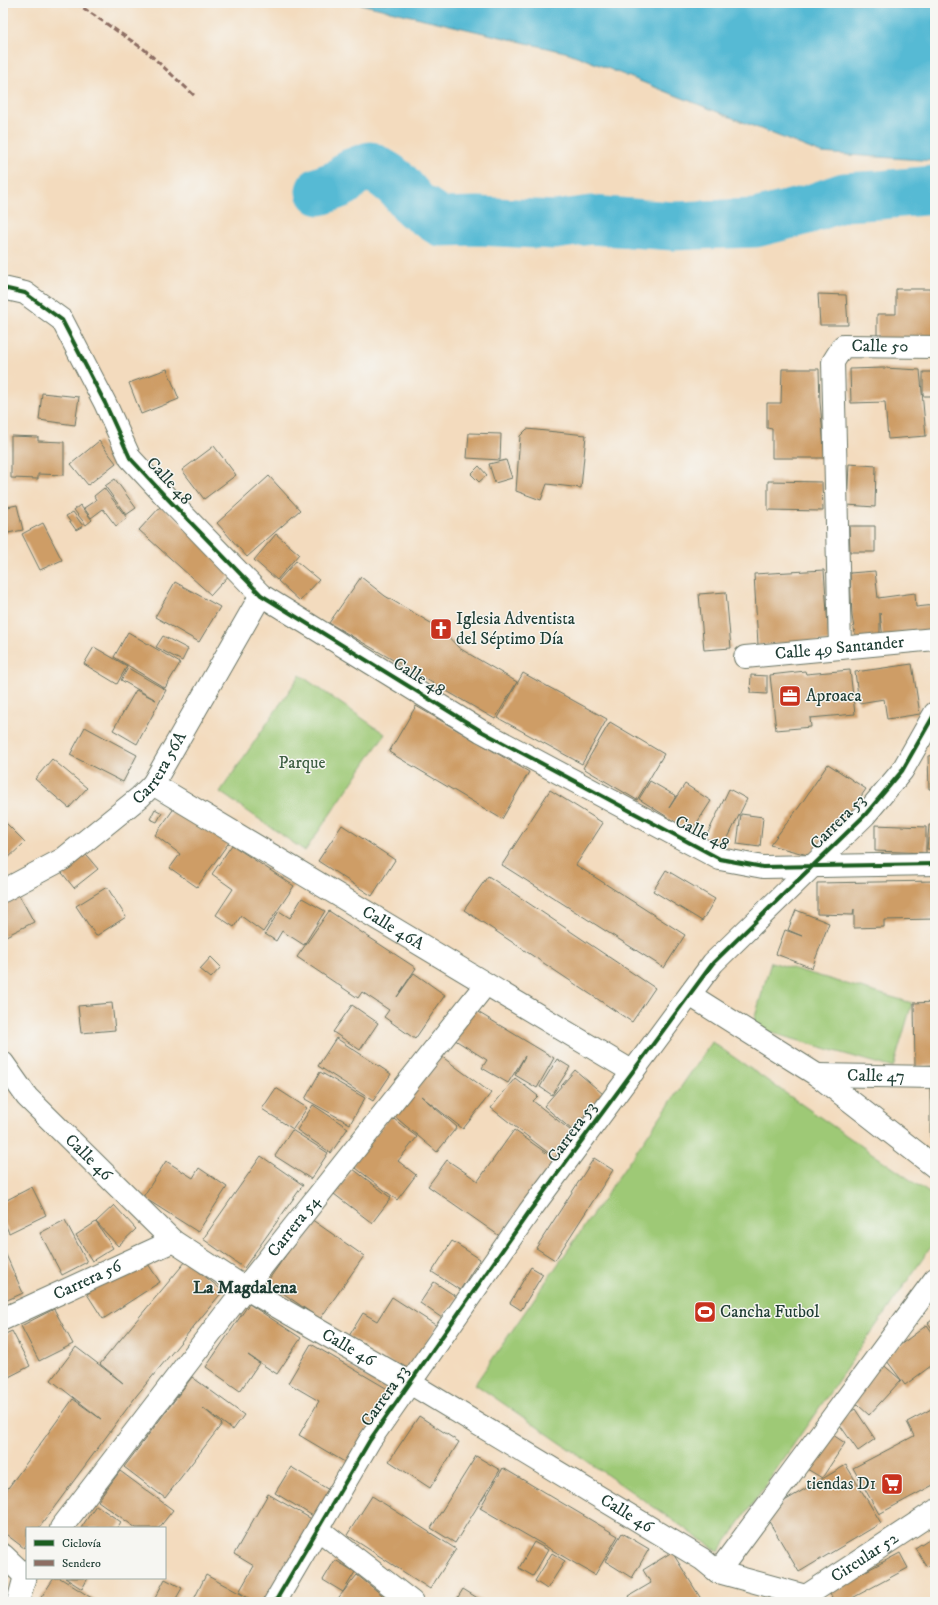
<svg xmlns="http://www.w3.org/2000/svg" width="938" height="1605" font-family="'IM FELL DW Pica',serif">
<rect width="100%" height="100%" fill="#f6f6f2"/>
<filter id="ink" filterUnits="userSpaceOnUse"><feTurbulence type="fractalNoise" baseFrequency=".025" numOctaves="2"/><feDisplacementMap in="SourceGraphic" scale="8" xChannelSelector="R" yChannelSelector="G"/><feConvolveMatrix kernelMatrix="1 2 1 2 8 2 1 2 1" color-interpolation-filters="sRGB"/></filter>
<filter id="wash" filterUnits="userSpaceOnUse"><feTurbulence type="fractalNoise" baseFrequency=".012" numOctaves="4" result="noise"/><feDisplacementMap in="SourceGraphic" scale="16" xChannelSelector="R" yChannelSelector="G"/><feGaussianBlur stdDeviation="0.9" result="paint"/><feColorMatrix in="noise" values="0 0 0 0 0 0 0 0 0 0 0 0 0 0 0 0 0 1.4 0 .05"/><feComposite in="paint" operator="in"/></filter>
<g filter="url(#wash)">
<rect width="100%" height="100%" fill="#f3dbbe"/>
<!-- green -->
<g fill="#9ec976" stroke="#5e8355">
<path d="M300,675l85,59 -80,117 -85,-59z"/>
<path d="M771,962l141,41 -19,65 -141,-41z"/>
<path d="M712,1042l223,155v44l-216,311 -244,-168z"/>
</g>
<!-- water -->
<path fill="#56bad4" stroke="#3a7c84" d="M356,3h579v158l-114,-8 -252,-100z"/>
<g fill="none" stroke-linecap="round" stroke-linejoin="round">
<!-- river -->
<path stroke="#56bad4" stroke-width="49" d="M320,191l22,-8 9,-10 19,-7 17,10 11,9 17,20 26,17 37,-1 77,4 36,-5 82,6 82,-3 52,-13 37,-13 35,-2 56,-5"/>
</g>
<g id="blocks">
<!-- building -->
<g fill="#ce9d66">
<path d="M896,289h39v55l-58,-1v-29h19z"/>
<path d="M818,294l28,1 2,30h-28z"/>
<path d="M884,368l36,2 6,66 -38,3 -3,-37 -34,1 -1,-34z"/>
<path d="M167,369l12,30 -38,15 -12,-31z"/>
<path d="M782,369h37l1,33 5,56h-53v-29l-5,-1v-25h14z"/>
<rect x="923" y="372" width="12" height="24"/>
<path d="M42,393l37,4 -4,28 -36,-5z"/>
<path d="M527,429l59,6 -5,53 -34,-4 -6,16 -25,-9 4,-55z"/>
<path d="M469,433l32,1 -1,26 -33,-2z"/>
<path d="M11,436l27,1v4l26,1v33l-26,-1v5l-27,-1z"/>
<path d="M99,441l17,22 -28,22 -17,-21z"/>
<path d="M214,446l22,29 -32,24 -22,-29z"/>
<path d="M506,460l6,18 -17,5 -6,-19z"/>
<path d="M849,464l27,2 -1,41 -28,-2z"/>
<path d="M479,466l8,9 -8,7 -8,-8z"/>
<path d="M269,476l31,34 -53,47 -30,-34z"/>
<path d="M115,479l21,29 -10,7 -21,-29z"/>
<path d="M768,481l54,1 1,29 -55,-1z"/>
<path d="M104,488l23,30 -11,8 -13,-17 -12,9 -7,-10 12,-8 -2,-4z"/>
<path d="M17,505l6,25 -20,4v-26z"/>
<path d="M80,505l12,15 -6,5 -12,-15z"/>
<path d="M161,506l72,65 -22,24 -72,-65z"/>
<path d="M73,512l10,14 -7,4 -10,-14z"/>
<path d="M43,523l19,37 -22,10 -18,-36z"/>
<path d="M849,526h26v26h-25z"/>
<path d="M276,534l23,20 -22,26 -23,-20z"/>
<path d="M296,561l23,19 -19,21 -22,-20z"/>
<path d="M824,570l5,71 -71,4 -4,-71z"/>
<path d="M875,571l3,27 37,-5 1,14 19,-2v28l-52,6 -3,-26v24l-24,3 -4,-24 -2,-43z"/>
<path d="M361,577l24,19 56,33 18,19 58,34 -22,37 -166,-96z"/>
<path d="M175,582l45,25 -21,35 -44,-25z"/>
<path d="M726,592l5,56 -27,2 -5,-56z"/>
<path d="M128,632l52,31 -15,25 -51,-31z"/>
<path d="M163,636l25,13 -6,12 -26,-14z"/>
<path d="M94,647l33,19 -10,18 -33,-20z"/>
<path d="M912,664l8,50 -33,5 -3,-20 -25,4 -4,-31z"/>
<path d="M128,668l38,22 -29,54 -24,-14 23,-40 20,10 -35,-20z"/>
<path d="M850,670l5,44 -45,4 1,9 -35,3 -6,-55 35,-4 1,3z"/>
<path d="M523,673l84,46 -25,45 -84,-46z"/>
<path d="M751,675l16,1v18l-17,-1z"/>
<path d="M416,706l113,66 -27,47 -113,-67z"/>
<path d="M610,722l54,32 -27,46 -54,-32z"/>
<path d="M85,727l52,28 -14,27 -53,-27z"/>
<path d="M933,728h2v25h-1z"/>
<path d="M935,755v34h-6l-1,-33z"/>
<path d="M52,759l35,29 -18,20 -34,-29z"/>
<path d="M828,764l38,25 -47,69 -49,-13 29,-38z"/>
<path d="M650,781l26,15 -7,12 16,-24 26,17 -20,31 -52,-33z"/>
<path d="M729,789l18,10 -24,49 -18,-9z"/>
<path d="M550,790l53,33 -27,42 109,70 -21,33 -162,-103z"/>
<path d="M178,803l52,38 -33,46 -27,-19 10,-14 -25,-19z"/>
<path d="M155,809l7,4 -5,9 -7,-3z"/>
<path d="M741,814l22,3 -3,30 -23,-3z"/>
<path d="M3,820l22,22 -22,21z"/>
<path d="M342,825l53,35 -23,36 -54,-35z"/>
<path d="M875,825l51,2v26l-51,-2z"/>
<path d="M929,825h6v24h-8z"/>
<path d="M232,845l62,41 -31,46 -22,-16 -7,11 -18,-12 17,-26 -21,-15z"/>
<path d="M82,850l16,19 -24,19 -15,-19z"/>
<path d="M666,870l49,29 -13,22 -49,-30z"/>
<path d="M488,876l167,112 -23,34 -168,-112z"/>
<path d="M935,881v38l-51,1v7l-30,1v-19l-1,6 -36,-1v-31z"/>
<path d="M107,887l19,30 -30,19 -20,-30z"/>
<path d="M19,895l15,27 -30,15 -1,-2v-32z"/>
<path d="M302,898l23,13 -21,34 -22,-14 -6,10 -11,-7 14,-23 11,7z"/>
<path d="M796,910l33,13 -17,45 -36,-14 9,-24 17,6 -14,-6z"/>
<path d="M329,911l87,57 -19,29 17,-24 31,22 -30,44 -31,-22 5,-7 -27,-18 -4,6 -61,-41z"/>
<path d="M211,957l10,10 -10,11 -11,-9z"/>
<path d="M935,1002v63l-20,1 -1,-63z"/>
<path d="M112,1003l3,27 -34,3 -3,-27z"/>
<path d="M352,1005l26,18 -18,27 -27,-18z"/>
<path d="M471,1008l83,50 -17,30 -22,-13 10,-19 -17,27 -26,-15 5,-8 -35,-22z"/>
<path d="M336,1038l55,36 -18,27 -55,-35z"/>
<path d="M441,1056l50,37 -28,36 -42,-33 36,31 -20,25 -44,-37z"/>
<path d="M557,1059l13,8 -18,28 -12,-8z"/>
<path d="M575,1070l28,24 -31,36 -28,-24z"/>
<path d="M320,1072l45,26 -15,26 -45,-25z"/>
<path d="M515,1078l23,18 -5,5 42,33 -20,24 -64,-50z"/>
<path d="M276,1088l31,20 -14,21 -31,-20z"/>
<rect x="930" y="1089" width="5" height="48"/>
<path d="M313,1105l35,23 -17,25 -34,-23z"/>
<path d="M390,1116l27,21 -19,24 18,14 -19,25 -45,-35z"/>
<path d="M292,1130l36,23 -17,26 -36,-23z"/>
<path d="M514,1130l42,30 -55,77 -73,-51 19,-26 31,21z"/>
<path d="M261,1156l42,29 -59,83 -41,-29z"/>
<path d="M594,1158l19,12 -58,90 -19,-12z"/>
<path d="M166,1161l27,17 6,-10 28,19 -29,45 -55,-35z"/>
<path d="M353,1169l38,29 -19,25 -38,-29z"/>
<path d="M32,1187l14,28 -37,18 -6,-13v-18z"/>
<path d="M114,1205l22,24 -18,17 -22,-24z"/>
<path d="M311,1219l53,37 -44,63 -53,-37z"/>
<path d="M65,1220l22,42 -25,13 -22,-42z"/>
<path d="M96,1222l17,26 -21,13 -16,-26z"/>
<path d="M452,1241l28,18 -20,31 -28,-18z"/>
<path d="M3,1248l20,45 -20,9z"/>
<path d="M144,1258l16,24 -57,37 -16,-25z"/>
<path d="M186,1261l37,30 -86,104 -98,133h-12v16l-3,4 -21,-16v-37l70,-96 28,20 -50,-39 25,-33 47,36 -23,-19z"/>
<path d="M531,1267l12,7 -22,36 -11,-7z"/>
<path d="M434,1282l23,15 -15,21 -22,-15z"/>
<path d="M392,1297l45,29 -29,47 -59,-37 14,-23 14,8z"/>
<path d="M249,1304l52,34 -24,36 -29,-19 11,8 -19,28 -34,-24z"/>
<path d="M54,1309l19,35 -34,17 -18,-35z"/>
<path d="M935,1318v14l-7,-9z"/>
<path d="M927,1325l8,11v27l-30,22 -21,-28z"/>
<path d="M12,1331l18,35 -27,14v-45z"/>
<path d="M311,1344l80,47 -43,73 -49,-29 20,-34 -31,-18z"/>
<path d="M880,1362l21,18 -32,35 -20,-18z"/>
<path d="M192,1377l52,38 -11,15 -30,-22 19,16 -57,74 -41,-31z"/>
<path d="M935,1407v77l-56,30 -26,-46 61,-32 -7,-14z"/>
<path d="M855,1409l20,30 -17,12 -21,-30z"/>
<path d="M419,1416l40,26 -29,46 -41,-27z"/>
<path d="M830,1433l15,10 -23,35 -15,-9z"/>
<path d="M476,1456l24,14 -45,73 -24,-15z"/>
<path d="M846,1465l35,58 -82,49 -35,-59z"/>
<path d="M291,1467l43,26 -16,26 -43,-26z"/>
<path d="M503,1468l115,68 -23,39 -115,-67z"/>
<path d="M120,1471l53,39 -14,18h-23l-38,-27z"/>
<path d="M268,1494l47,27 -47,81h-68l-6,-3 12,-24 44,24 -11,-7 15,-26 -20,-12z"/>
<path d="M372,1496l84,53 -26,40 -83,-54z"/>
<path d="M96,1505l25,17 -4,6h-36z"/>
<path d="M622,1533l27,16 -17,29 -27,-17z"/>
<path d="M935,1535v26l-8,6 -12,-19z"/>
<path d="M534,1542l14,8 -15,26 -14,-8z"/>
<path d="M672,1552l31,50h-71l-3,-6 22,-13 -8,-13z"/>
<path d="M552,1553l13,8 -18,28 -12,-8z"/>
<path d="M900,1553l8,15 -63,34h-10l-7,-11z"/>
<path d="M335,1560l20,12 -12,20 -20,-12z"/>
<path d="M357,1575l34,27h-56z"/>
<path d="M54,1578h6l38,24h-60z"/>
<path d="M65,1578h23l-6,11z"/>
<path d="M165,1579l17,9 -8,14h-21z"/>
<path d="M463,1589l21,13h-29z"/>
</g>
</g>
</g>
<g filter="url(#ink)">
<use href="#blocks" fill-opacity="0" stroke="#697464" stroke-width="1"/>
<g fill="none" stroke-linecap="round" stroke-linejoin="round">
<!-- minor casing -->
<g stroke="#697464" stroke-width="24">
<g id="minor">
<path d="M3,288l22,5 37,27 43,83 25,55 37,40 94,97 220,136 239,128 43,8 172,-3"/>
<path id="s1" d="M840,648l-7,-286 10,-16 92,1"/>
<path id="s2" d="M745,657l190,-18"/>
<path id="s3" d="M153,784l480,288"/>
<path id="s4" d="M3,891l60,-32 77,-62 13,-13 108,-189"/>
<path d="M690,995l127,80 118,92"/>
<path id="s5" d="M3,1063l24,34 146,144 72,47 165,95 292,176 16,13 88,24"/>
<path id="s6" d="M817,1075l118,2"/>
<path id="s7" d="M3,1319l170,-78"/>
<path id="s8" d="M61,1528l184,-240 241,-304"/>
<path d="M318,1529l94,73"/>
<path d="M3,1555l22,21"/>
<path d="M718,1572l217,-293"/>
<path d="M18,1602l7,-26 2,-3"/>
<path d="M275,1602l95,-162 159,-228 184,-249 152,-148 37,-44 33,-58"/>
<path id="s9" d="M795,1602l11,-6 129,-85"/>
</g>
</g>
<!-- minor -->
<use href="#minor" stroke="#fff" stroke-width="22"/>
<!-- quiet -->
<path stroke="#8d6e63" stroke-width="3" stroke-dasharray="6 3" stroke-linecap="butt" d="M76,3l69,47 50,46"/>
<!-- cycleway casing -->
<g stroke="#f6f6f2" stroke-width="6">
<g id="cycleway">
<path d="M3,288l22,5 37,27 43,83 25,55 37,40 94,97 220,136 239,128 43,8 172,-3"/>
<path d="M275,1602l95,-162 159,-228 184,-249 152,-148 37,-44 33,-58"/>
</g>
</g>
<!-- cycleway -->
<use href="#cycleway" stroke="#1b5e20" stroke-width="4"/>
</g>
</g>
<!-- icons -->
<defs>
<g id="church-square" transform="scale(1.15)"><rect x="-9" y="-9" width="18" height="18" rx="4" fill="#c8321e" stroke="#f6f6f2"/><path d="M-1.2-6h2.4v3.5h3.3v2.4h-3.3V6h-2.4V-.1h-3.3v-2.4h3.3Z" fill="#fff"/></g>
<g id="office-square" transform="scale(1.15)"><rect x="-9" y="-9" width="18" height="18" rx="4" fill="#c8321e" stroke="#f6f6f2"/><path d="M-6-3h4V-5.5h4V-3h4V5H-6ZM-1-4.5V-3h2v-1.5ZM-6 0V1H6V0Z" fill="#fff"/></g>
<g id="stadium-square" transform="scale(1.15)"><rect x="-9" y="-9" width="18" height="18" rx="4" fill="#c8321e" stroke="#f6f6f2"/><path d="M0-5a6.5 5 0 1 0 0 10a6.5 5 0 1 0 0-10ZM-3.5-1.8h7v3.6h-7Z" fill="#fff"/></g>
<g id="supermarket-square" transform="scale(1.15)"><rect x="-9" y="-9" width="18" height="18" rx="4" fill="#c8321e" stroke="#f6f6f2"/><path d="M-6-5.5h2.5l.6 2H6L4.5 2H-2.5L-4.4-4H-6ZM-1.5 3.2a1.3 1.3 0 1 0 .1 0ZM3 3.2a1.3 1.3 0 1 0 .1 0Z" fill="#fff"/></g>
</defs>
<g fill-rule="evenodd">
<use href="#church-square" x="441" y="629"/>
<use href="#office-square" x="790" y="696"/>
<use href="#stadium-square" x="705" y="1312"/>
<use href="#supermarket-square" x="892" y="1484"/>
</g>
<g text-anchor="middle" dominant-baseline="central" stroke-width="3" stroke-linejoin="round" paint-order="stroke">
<!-- street labels -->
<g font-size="17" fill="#1f3d34" stroke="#f6f6f2">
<text stroke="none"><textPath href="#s1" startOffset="342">Calle 50</textPath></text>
<text transform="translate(169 481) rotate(47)">Calle 48</text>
<text stroke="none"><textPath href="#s2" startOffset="95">Calle 49 Santander</textPath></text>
<text transform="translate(419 677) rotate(32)">Calle 48</text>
<text stroke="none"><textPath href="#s4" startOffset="202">Carrera 56A</textPath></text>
<text transform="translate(838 822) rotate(-45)">Carrera 53</text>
<text transform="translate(702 833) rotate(26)">Calle 48</text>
<text stroke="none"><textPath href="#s3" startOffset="280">Calle 46A</textPath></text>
<text stroke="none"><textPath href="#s6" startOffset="59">Calle 47</textPath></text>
<text transform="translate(572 1132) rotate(-54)">Carrera 53</text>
<text stroke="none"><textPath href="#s5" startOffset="128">Calle 46</textPath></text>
<text stroke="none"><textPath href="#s8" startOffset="381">Carrera 54</textPath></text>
<text stroke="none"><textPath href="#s7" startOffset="93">Carrera 56</textPath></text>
<text stroke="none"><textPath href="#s5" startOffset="452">Calle 46</textPath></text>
<text transform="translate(385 1396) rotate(-55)">Carrera 53</text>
<text stroke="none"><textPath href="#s5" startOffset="776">Calle 46</textPath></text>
<text stroke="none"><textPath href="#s9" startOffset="83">Circular 52</textPath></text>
</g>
<!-- poi labels -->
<g font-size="17" fill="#1f3d34" stroke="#f6f6f2" text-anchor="start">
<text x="456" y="619">Iglesia Adventista<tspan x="456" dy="20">del Séptimo Día</tspan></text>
<text x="806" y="696">Aproaca</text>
<text x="720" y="1312">Cancha Futbol</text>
<text x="876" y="1484" text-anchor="end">tiendas D1</text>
</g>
<!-- park labels -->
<g font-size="17" fill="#3f6044" stroke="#f6f6f2">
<text x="302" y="763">Parque</text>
</g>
<!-- neighbourhood labels -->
<g font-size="18" font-weight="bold" fill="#1f3d34" stroke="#f6f6f2">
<text x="245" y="1288">La Magdalena</text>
</g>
</g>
<!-- margin -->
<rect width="938" height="1605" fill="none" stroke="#f6f6f2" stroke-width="16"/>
<!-- legend -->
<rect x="26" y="1527" width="140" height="52" fill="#f6f6f2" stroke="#a0aca6"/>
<rect x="34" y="1540" width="20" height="6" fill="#1b5e20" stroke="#a0aca6"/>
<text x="62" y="1547" font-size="12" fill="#1f3d34">Ciclovía</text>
<rect x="34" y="1560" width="20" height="6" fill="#8d6e63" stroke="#a0aca6"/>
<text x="62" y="1567" font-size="12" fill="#1f3d34">Sendero</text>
</svg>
